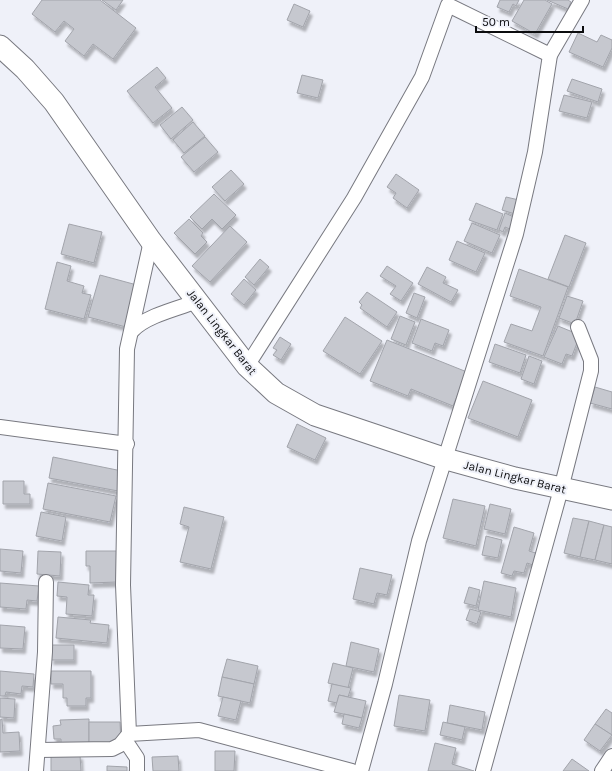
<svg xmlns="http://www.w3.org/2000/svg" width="612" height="771" font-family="Karla,sans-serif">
<defs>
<filter id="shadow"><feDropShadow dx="2.5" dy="4.5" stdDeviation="1" flood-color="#0004"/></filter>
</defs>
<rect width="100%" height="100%" fill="#eff1f9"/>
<!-- building -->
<g fill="#c6c8cf" stroke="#a2a4ab" filter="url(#shadow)">
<path d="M42,0h58l36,28 -23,31 -20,-15 -9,12 -19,-15 9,-12 -10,-8 -9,11 -23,-18z"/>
<path d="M102,0h21l-7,10z"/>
<path d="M500,0h19l-3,6 -3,-2 -4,8 -12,-5z"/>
<path d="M524,0h21l7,4 -17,30 -23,-13z"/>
<path d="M547,0h21l3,2 -3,7z"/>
<path d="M294,4l16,7 -7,16 -16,-7z"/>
<path d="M578,33l19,9 4,-7 11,5v8l-9,19 -34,-15z"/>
<path d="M157,67l9,11 -11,9 17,21 -19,15 -26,-32z"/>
<path d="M302,75l21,5 -5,18 -21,-5z"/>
<path d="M572,79l30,10 -4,13 -31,-11z"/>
<path d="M564,95l28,7 -5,16 -28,-7z"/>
<path d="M182,107l11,13 -22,19 -11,-14z"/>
<path d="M193,122l12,14 -21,17 -11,-13z"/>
<path d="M205,137l13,15 -24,20 -13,-15z"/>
<path d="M231,170l13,14 -19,17 -13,-14z"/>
<path d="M396,174l23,16 -12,18 -14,-10 3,-5 -9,-6z"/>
<path d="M214,194l22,21 -14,14 -10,-10 -10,10 -12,-12z"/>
<path d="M506,197l13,3 -4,14 -13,-4z"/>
<path d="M476,203l27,11 -6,16 -28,-10z"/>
<path d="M505,213l11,5 -4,12 -7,-3 -2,5 -4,-2z"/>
<path d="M189,219l14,14 -2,3 6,6 -12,12 -21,-21z"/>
<path d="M472,223l28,12 -8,18 -28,-12z"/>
<path d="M69,224l33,8 -8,31 -33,-9z"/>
<path d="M230,226l17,16 -37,40 -18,-16z"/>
<path d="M565,235l21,8 -17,44 -21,-8z"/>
<path d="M457,241l28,12 -9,19 -27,-12z"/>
<path d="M260,259l9,8 -15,18 -9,-8z"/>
<path d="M57,262l14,4 -4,15 17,5 -2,7 9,2 -7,24 -39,-10z"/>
<path d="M387,266l26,17 -12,18 -11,-7 6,-8 -16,-10z"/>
<path d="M427,267l19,10 -3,6 15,7 -7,12 -33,-18z"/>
<path d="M519,269l49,18 -25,69 -39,-14 7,-18 21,7 9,-24 -31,-11z"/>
<path d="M100,275l37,10 -11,42 -38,-10z"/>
<path d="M244,279l12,11 -12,15 -13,-11z"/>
<path d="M367,292l30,20 -10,15 -27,-19 2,-3 -3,-3z"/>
<path d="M414,293l11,4 -8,21 -11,-5z"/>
<path d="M567,296l16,5 -8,23 -16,-6z"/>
<path d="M400,316l15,6 -9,23 -15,-6z"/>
<path d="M345,317l37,24 -22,33 -37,-23z"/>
<path d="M421,319l28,11 -6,16 -8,-3 -3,8 -20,-8z"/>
<path d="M558,326l22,9 -8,21 -6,-2 -4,10 -18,-7z"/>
<path d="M280,337l11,7 -10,16 -8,-5 4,-5 -4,-2z"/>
<path d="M387,340l80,32 -14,34 -42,-17 -3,7 -38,-15z"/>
<path d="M495,344l31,11 -6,18 -31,-11z"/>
<path d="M529,356l13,5 -8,23 -13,-5z"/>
<path d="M483,381l49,19 -14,37 -50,-19z"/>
<path d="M595,387l17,5v17l-22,-6z"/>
<path d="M297,424l29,14 -11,22 -28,-13z"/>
<path d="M53,457l69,14 -4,20 -69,-13z"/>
<path d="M3,481h21v13h6v10h-27z"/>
<path d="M48,483l68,13 -6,26 -67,-13z"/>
<path d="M453,499l32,7 -9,40 -33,-8z"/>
<path d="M490,504l21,5 -6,25 -21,-5z"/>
<path d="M184,507l40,10 -13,52 -31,-7 9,-35 -9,-3z"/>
<path d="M41,512l25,5 -4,24 -26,-5z"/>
<path d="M573,518l16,3 -9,36 -16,-4z"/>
<path d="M589,521l15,4 -9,35 -15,-3z"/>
<path d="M604,525l8,2v37l-17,-4z"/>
<path d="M514,527l20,6 -5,18 10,3 -3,12 -9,-3 -3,10 -10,-2 -2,5 -11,-3z"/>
<path d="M486,536l16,4 -4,18 -16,-3z"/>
<path d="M0,549l23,2 -2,22 -21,-2z"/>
<path d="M38,551l23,1 -1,24 -23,-2z"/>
<path d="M86,551h31v31l-27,1v-17h-4z"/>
<path d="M360,568l32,7 -5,20 -10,-2 -3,11 -21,-5z"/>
<path d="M484,581l32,7 -5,29 -33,-7z"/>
<path d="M58,582l31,3 -1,10h6l-2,21 -26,-2 1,-17 -10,-1z"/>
<path d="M0,583l39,3 -2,15 -10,-1 -1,9 -26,-2z"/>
<path d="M469,587l11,3 -4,16 -12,-3z"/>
<path d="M470,609l11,3 -4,12 -11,-4z"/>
<path d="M58,617l33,3 -1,3 19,2 -2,18 -51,-5z"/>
<path d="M0,625l25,2 -2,22 -23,-1z"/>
<path d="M351,642l28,7 -5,23 -28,-6z"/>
<path d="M52,645h22v15h-23z"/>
<path d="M227,659l31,7 -4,18 -32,-7z"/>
<path d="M333,663l20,5 -5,20 -20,-5z"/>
<path d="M0,671l34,3 -1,13 -11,-1 -1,8 -15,-2 -1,4h-5z"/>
<path d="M51,671h40v27h-5v8h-19v-8h-4v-14h-12z"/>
<path d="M222,677l32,7 -4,19 -32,-7z"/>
<path d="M332,684l19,4 -3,9 -9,-2 -2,8 -9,-2z"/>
<path d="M339,695l27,6 -4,17 -28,-6z"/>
<path d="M399,695l31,5 -5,31 -31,-5z"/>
<path d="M223,697l18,4 -5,19 -18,-4z"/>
<path d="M0,698l15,1 -1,19 -14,-1z"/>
<path d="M450,705l35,7 -3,18 -35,-7z"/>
<path d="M606,709l6,4v22l-17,-11z"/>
<path d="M344,714l18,4 -3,10 -17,-4z"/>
<path d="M2,719l1,14 16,-1 1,19 -20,1v-32z"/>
<path d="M89,719v28l-28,1v-9h-7l-1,-13 8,-1 -1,-5z"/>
<path d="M89,722h31l1,22h-32z"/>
<path d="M443,722l22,5 -3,13 -22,-5z"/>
<path d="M595,724l17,11 -12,16 -16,-11z"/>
<path d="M435,743l21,5 -4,16 22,7h-46z"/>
<path d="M215,751h20l-1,20h-19z"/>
<path d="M51,755h29l1,16h-30z"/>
<path d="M178,756l1,15h-26l-1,-14z"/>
<path d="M572,759l17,12h-26z"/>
<path d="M107,766l20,1v4h-20z"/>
</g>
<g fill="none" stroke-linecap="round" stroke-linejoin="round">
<!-- minor casing -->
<g stroke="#787980" stroke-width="16">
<g id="minor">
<path d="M132,331c13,-15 47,-23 66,-30"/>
<path d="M247,366l107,-168 68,-121 26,-72 102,50"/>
<path d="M0,427l127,17"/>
<path d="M129,734l70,-4 153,41"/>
<path d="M125,740l12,18v13"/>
<path d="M38,750l74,-1 8,-4 9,-11 -6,-149 4,-236 24,-108"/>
<path d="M36,771l9,-119 1,-70"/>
<path d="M361,771l24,-87 34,-143 97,-307 19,-82 15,-97 32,-55"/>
<path d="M483,771l78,-282 30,-118v-11l-13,-33"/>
<path d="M602,771l10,-15"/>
</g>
</g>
<!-- highway casing -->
<g stroke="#787980" stroke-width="23">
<path id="highway" d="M0,46l25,23 29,33 97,139 96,125 29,27 39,22 131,44 69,19 97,21"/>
</g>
<!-- minor -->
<use href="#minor" stroke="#fff" stroke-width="14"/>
<!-- highway -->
<use href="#highway" stroke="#fff" stroke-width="21"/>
</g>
<g text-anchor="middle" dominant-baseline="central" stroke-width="4" stroke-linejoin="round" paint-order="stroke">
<!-- street labels -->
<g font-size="12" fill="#0b0c0e" stroke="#eff1f9">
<text transform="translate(222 332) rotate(52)">Jalan Lingkar Barat</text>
<text transform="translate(515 477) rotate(14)">Jalan Lingkar Barat</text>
</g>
</g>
<!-- scale -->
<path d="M476 26v6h107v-6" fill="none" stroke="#0b0c0e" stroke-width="2"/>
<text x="482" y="26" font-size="12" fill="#0b0c0e" stroke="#eff1f9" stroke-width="3" paint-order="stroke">50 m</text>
</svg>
